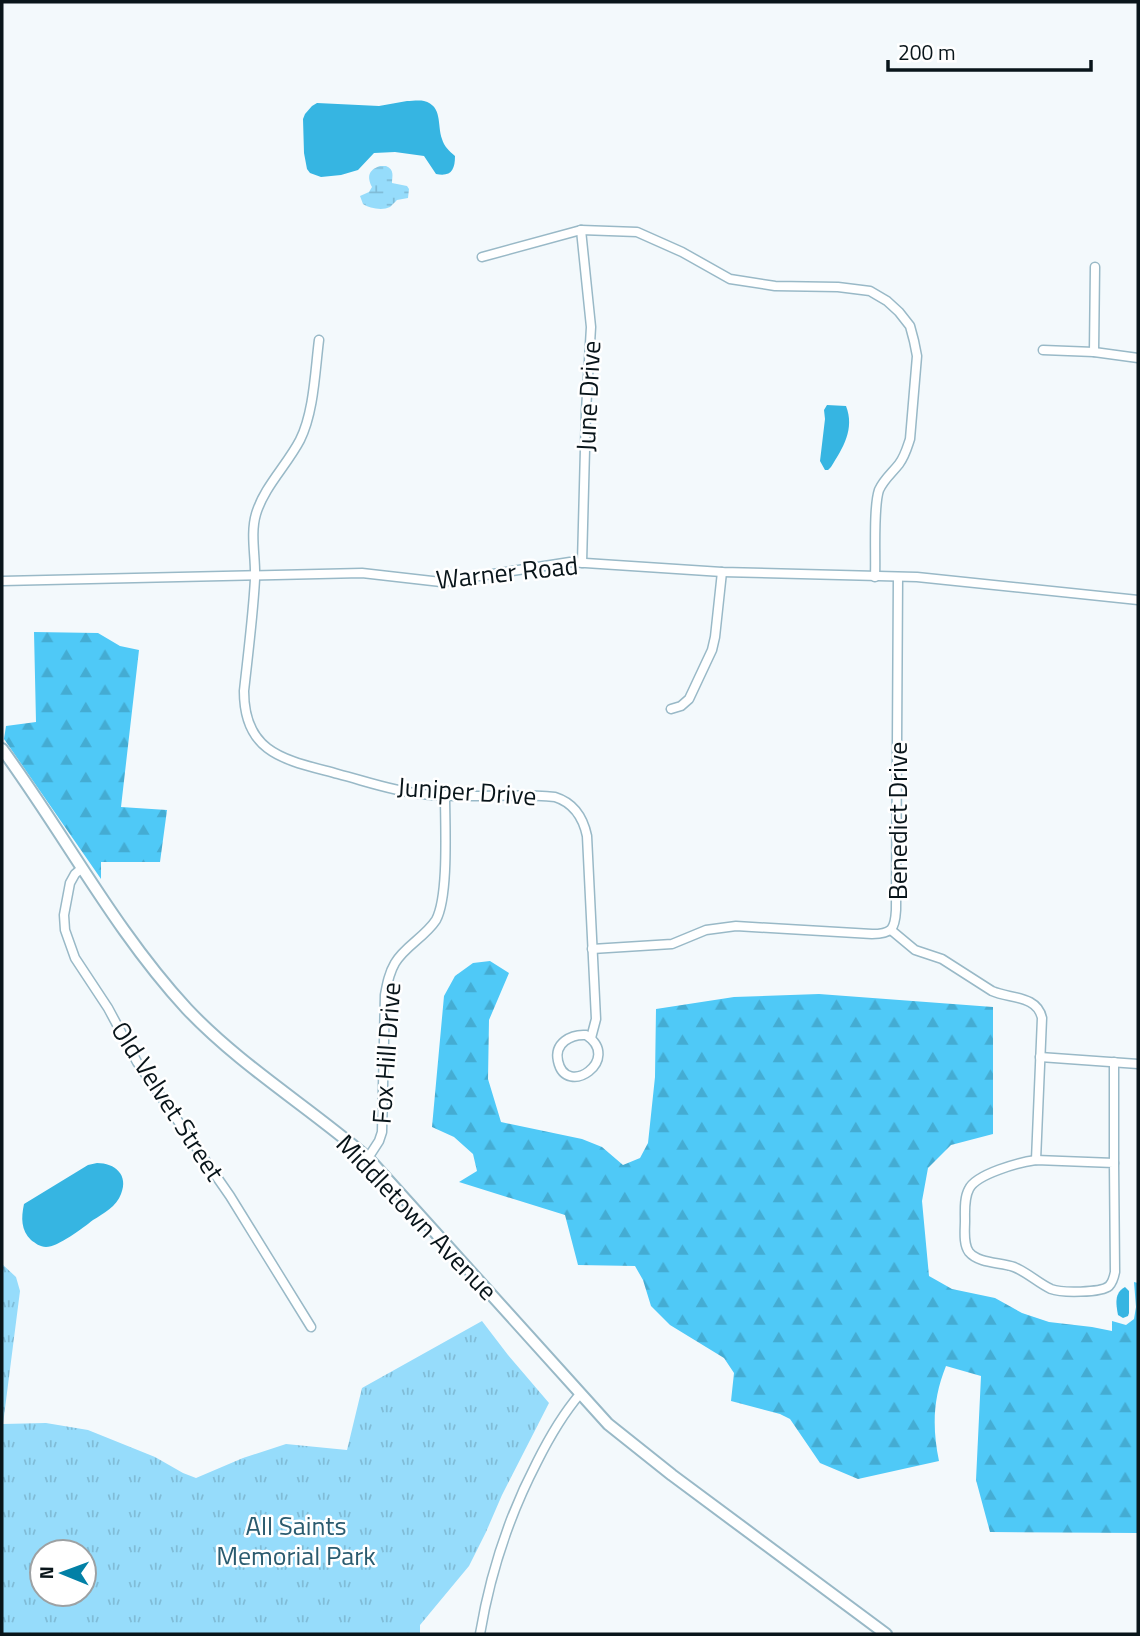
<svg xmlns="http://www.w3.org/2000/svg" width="1140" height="1636" font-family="'Titillium Web',sans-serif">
<defs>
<pattern id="grass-tufts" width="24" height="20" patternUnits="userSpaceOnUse" patternTransform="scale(1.75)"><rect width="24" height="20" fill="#96dcfb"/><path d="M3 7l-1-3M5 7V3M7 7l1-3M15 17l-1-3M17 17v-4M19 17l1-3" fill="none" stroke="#80bcd7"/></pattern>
<pattern id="forest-firs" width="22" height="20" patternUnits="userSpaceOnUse" patternTransform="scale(1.75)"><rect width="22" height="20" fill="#4fc9f7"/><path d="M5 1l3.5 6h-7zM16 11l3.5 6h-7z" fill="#44acd3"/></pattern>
<pattern id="wetland-marsh" width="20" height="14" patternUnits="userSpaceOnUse" patternTransform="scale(1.75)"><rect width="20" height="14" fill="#96dcfb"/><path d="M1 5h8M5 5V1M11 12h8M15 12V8" fill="none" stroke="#80bcd7"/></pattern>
</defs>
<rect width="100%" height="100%" fill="#f3f9fc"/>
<!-- grass -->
<path fill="url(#grass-tufts)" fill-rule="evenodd" d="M2,1264l14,13 4,14 -17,133 43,-1 42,7 67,27 28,16 13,5 47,-20 43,-14 61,6 15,-62 120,-67 26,34 41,48 -47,92 -16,37 -17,34 -49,59v9h-418zM42,1552h42v42h-42z"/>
<!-- forest -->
<g fill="url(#forest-firs)">
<path d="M34,632l64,1 22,13 19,4 -18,157 46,3 -7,52h-59v17l-97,-140 2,-13 30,-4z"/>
<path d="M490,961l19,12 -20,47 -1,59 13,43 81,17 20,8 21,18 17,-7 8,-15 7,-66 1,-68 78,-12 85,-3 174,13v127l-42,11 -23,23 -6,33 7,75 23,13 43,9 27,15 27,9 43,5 20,4v-10l14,4 8,-6 2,-12 -2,-25 4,1v250l-148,-1 -14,-52 5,-104 -35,-10c-13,32 -14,61 -7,95l-81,18 -38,-16 -30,-44 -10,-5 -49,-13 3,-28 -10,-15 -54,-33 -19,-19 -8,-26 -8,-14 -57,-1 -13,-50 -106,-33 18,-11 -4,-17 -19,-17 -22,-10 12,-131 11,-20 18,-13z"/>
</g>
<!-- wetland -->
<path fill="url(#wetland-marsh)" d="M380,166h6c9,4 6,10 6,17l15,3 2,3 -1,9 -11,2c-1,1 -6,6 -7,7 -8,4 -21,1 -27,-3l-3,-8 9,-4 3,-5c-5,-10 -4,-17 8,-21z"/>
<!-- water -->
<g fill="#36b5e2">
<path d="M407,101c5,0 12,-1 17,0 19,5 13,24 18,38 2,7 7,12 13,17 0,14 -4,21 -19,18l-12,-18 -29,-4 -21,1 -16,17 -17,5 -20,2 -11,-4 -3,-4 -3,-16 -1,-34 2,-5 7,-8 5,-3 62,3z"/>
<path d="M827,405l19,1c9,23 -3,42 -15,61l-3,3h-3l-5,-9 5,-42 -1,-9z"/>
<path d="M97,1163c18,0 32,12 24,31 -4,12 -18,20 -28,26 -10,8 -35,27 -47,27 -6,0 -11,-4 -15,-7 -10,-10 -10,-22 -7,-36l64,-39z"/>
<path d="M1125,1287l4,4v22l-1,3 -5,2 -5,-3c-2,-11 -4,-22 7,-28z"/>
</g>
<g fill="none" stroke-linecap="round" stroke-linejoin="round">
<!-- minor casing -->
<g stroke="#99b9c7" stroke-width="11">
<g id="minor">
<path d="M581,230l10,97 -5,84 -4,152"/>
<path d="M482,257l99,-27 56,2 45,20 48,27 45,7 63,1 32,4 17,10 12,11 11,14 4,15 3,15 -7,83c-3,9 -5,17 -11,25 -7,9 -15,15 -20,26 -6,18 -3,66 -4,87"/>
<path d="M319,340c-4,31 -5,72 -19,100 -13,25 -36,47 -44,74 -6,20 0,44 -1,65 -2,37 -7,75 -11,112 0,64 43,69 94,83 27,7 55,17 83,20 44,5 89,-1 134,3 19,6 28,20 32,39l9,183 -5,19"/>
<path d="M1043,350l51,2 44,6"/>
<path d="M1094,352l1,-85"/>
<path d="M2,581l360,-8 79,9 129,-20 152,10 195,5 221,23"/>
<path d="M671,709l10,-3 8,-7 23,-49 3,-13 7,-65"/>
<path d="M82,868l-7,6 -5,9 -6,32 1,15 10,28 33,50 29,54 93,134 81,131"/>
<path d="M891,930l24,20 27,9 50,32c18,8 45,4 50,27l-6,142"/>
<path d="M592,949l80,-5 34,-14 30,-4 136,8c20,0 23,-5 24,-24l2,-333"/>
<path d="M586,1035c37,24 -20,64 -28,26 -4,-18 13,-27 28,-26z"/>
<path d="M1040,1057l98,7"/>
<path d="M368,1158l11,-17 3,-9 3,-137c2,-11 4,-22 10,-32 10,-17 30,-26 41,-43 13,-24 9,-96 9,-125"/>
<path d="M1036,1160l78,3 1,109c-1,5 -2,10 -6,14 -8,7 -48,7 -58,3 -13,-6 -24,-17 -37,-22 -13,-5 -35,-3 -45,-15 -6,-8 -4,-22 -4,-31 0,-11 -1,-23 4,-32 7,-15 51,-27 67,-29z"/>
<path d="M1114,1163v-101"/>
<path d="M480,1634c10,-60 29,-118 57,-172 12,-24 26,-48 43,-68"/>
</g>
</g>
<!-- major casing -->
<g stroke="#99b9c7" stroke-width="14">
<path id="major" d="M2,749c63,86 113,182 185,260 54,57 122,98 181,149l240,266 64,51 214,159"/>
</g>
<!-- minor -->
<use href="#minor" stroke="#fff" stroke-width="8"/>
<!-- major -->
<use href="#major" stroke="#fff" stroke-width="10"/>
</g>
<g text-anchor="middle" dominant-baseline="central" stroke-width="5" stroke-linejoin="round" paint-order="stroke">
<!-- street labels -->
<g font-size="26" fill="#09151a" stroke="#fff">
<text transform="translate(588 396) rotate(-87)">June Drive</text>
<text transform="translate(507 572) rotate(-6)">Warner Road</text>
<text transform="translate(467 791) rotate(4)">Juniper Drive</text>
<text transform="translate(897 821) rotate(-90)">Benedict Drive</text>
<text transform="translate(386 1053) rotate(-86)">Fox Hill Drive</text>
<text transform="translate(168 1101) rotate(57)">Old Velvet Street</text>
<text transform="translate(417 1217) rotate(46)">Middletown Avenue</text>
</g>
<!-- park labels -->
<g font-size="26" fill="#2a5b6f" stroke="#fff">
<text x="296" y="1525">All Saints<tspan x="296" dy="30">Memorial Park</tspan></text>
</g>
</g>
<!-- border -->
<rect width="1140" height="1636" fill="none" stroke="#09151a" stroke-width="7"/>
<!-- north arrow -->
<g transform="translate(63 1573) rotate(271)"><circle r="33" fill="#ffffff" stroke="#9da1a3" stroke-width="2"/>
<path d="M0-5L12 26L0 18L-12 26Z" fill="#0280a6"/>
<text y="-10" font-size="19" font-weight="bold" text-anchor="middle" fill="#09151a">N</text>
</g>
<!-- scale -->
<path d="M888 60v10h203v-10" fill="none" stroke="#09151a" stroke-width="3.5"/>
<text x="898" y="60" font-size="21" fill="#09151a" stroke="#ffffff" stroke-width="5" paint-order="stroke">200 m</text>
</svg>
